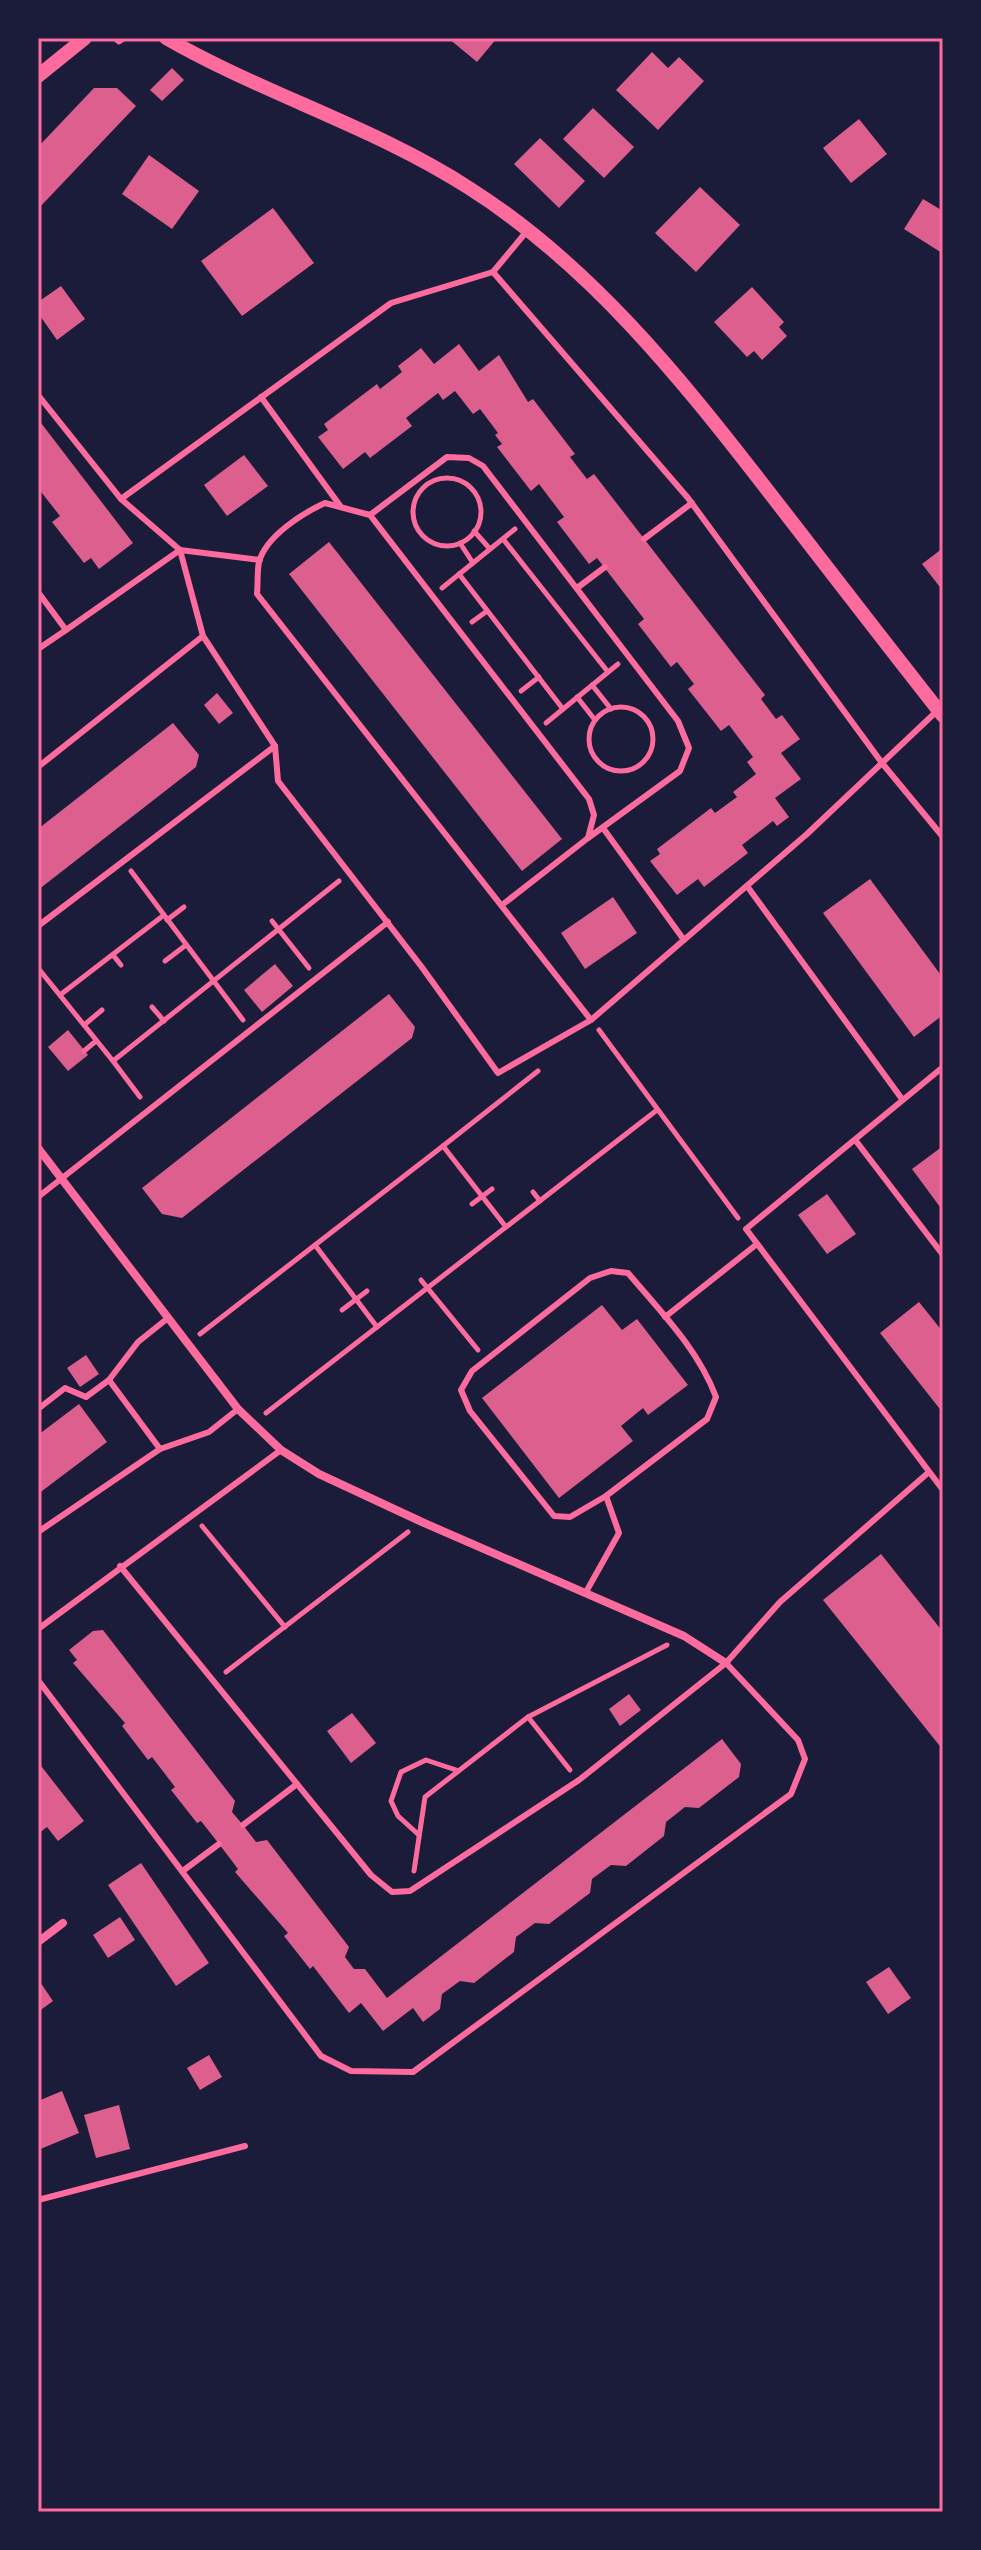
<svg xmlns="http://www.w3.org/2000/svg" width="981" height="2550" font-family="'DM Sans',sans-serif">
<rect width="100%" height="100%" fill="#1b1b3a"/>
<!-- building -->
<g fill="#dd5f8e">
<path d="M448,38h49l-20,24z"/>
<path d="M652,52l16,16 11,-11 25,24 -46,49 -42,-40z"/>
<path d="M172,68l12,12 -22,21 -12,-11z"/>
<path d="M94,88h23l19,18 -98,103v-62z"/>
<path d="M593,108l41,39 -30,31 -41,-39z"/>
<path d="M859,119l28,35 -36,29 -28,-35z"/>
<path d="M540,138l45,43 -26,27 -45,-44z"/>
<path d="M149,155l50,36 -27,38 -50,-35z"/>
<path d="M700,187l40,38 -44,47 -41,-39z"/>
<path d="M923,199l20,12 -1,42 -38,-24z"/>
<path d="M273,208l41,55 -72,53 -41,-55z"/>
<path d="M61,286l24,33 -28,21 -19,-27v-11z"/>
<path d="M752,287l32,35 -5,5 8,9 -25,24 -8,-9 -7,6 -33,-35z"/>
<path d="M459,344l20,27 20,-16 29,47 5,-3 42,55 -5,3 17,22 7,-5 171,221 -4,4 15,20 6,-4 18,24 -19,14 20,26 -26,19 14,19 -12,9 -4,-5 -31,24 6,8 -44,34 -6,-8 -21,16 -27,-34 10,-7 -3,-5 54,-41 4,5 22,-16 -4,-5 23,-18 -9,-12 6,-5 -24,-32 -8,6 -33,-42 6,-5 -17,-22 -6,5 -33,-43 6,-5 -47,-61 -8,6 -32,-42 7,-5 -25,-33 -8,7 -34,-44 5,-3 -7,-9 3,-2 -18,-24 -7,5 -18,-23 -12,9 -5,-7 -32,25 6,8 -42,32 -5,-6 -22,17 -25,-32 10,-7 -4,-6 53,-40 3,5 22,-17 -4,-6 23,-18 13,16z"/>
<path d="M38,419l95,124 -34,26 -8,-11 -7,5 -32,-41 8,-6 -22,-28z"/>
<path d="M244,455l24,31 -41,30 -23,-31z"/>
<path d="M329,542l233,297 -40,32 -233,-297z"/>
<path d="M943,548v43l-21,-27z"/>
<path d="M217,693l16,20 -14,11 -15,-19z"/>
<path d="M173,723l26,32 -3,12 -158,123v-61z"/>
<path d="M870,879l73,99v37l-29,22 -91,-124z"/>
<path d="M613,897l24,36 -52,36 -24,-36z"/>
<path d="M275,964l18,22 -31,26 -18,-22z"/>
<path d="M389,994l26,33 -3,11 -230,180 -20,-4 -20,-26z"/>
<path d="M68,1030l20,25 -20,16 -20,-24z"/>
<path d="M943,1146v59l-3,2 -28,-38z"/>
<path d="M827,1194l29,40 -29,20 -29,-39z"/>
<path d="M919,1302l24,30v81l-63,-80z"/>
<path d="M602,1305l20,25 15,-11 51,66 -40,30 -5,-7 -22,18 12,15 -74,57 -77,-100z"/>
<path d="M86,1355l13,19 -19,13 -13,-19z"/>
<path d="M79,1404l28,38 -69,52v-59z"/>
<path d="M881,1554l62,78v118l-120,-150z"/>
<path d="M103,1630l132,171 -3,11 11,13 13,17 11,-2 82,107 -4,10 9,12h11l22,29 335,-259 19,25 -2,13 -40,31 -14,-1 -19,15 -2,14 -38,30 -15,-1 -19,14 -2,14 -41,31 -14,-1 -19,14 -2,15 -40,31 -14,-2 -18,13 -2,15 -17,13 -10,-14 -30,23 -22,-28 -12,10 -36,-47 -3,3 -26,-33 4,-3 -53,-61 3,-3 -19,-25 -18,-23 -4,2 -26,-33 4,-3 -23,-30 -4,3 -26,-34 3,-3 -52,-60 4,-3 -8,-10 24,-19z"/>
<path d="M629,1694l12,16 -21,16 -11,-17z"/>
<path d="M352,1713l24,30 -25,20 -24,-32z"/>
<path d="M38,1762l46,59 -26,20 -11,-14 -9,7z"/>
<path d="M141,1863l68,100 -33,23 -68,-101z"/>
<path d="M120,1917l15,23 -27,18 -15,-23z"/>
<path d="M889,1967l22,31 -23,16 -22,-32z"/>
<path d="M38,1979l15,22 -15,11z"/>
<path d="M209,2055l13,22 -22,13 -13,-22z"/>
<path d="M62,2091l17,42 -41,17v-49z"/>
<path d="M119,2105l11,44 -34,9 -12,-43z"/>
</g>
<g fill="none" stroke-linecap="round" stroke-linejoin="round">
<!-- path -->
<g stroke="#ff6b9d" stroke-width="5">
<path d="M114,38l5,4 6,-4"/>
<circle cx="447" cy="512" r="34"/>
<path d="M474,531l16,18"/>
<path d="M503,539l105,133"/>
<path d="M460,543l13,20"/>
<path d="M459,574l104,135"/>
<path d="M442,588l73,-59"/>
<path d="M472,622l15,-11"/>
<path d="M592,685l19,24"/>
<path d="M521,691l18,-14"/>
<path d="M577,697l18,23"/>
<circle cx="621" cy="739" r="32"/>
<path d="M546,723l72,-59"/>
<path d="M131,871l112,149"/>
<path d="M167,920l17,-13"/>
<path d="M272,921l37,47"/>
<path d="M113,955l8,10"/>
<path d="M165,961l21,-16"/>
<path d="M38,968l75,93"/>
<path d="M60,995l104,-80"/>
<path d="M152,1007l12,14"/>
<path d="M84,1025l18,-15"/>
<path d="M599,1030l139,188"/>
<path d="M84,1051l12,-10"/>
<path d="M140,1097l-27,-36 226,-180"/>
<path d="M533,1192l7,9"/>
<path d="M472,1204l20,-15"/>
<path d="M506,1227l-63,-81 95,-75"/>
<path d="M315,1245l62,82"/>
<path d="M421,1280l57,70"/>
<path d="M342,1310l25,-19"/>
<path d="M200,1334l243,-188"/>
<path d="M266,1413l391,-303"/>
<path d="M202,1526l83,101"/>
<path d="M226,1672l182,-140"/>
<path d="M528,1717l42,53"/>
<path d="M419,1835l-21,-19 -7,-15 10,-29 25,-12 30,10"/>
<path d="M414,1871l11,-74 103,-80 139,-72"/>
</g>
<!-- service -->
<g stroke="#ff6b9d" stroke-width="6">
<path d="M527,231l-34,41 195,226 194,265 61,74"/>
<path d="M38,395l83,104 270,-196 102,-31"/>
<path d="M261,397l80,110"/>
<path d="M121,499l59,51 80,10"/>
<path d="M370,515l77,-58 22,1 14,8 195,255 11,27 -9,23 -92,67"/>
<path d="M644,539l48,-36"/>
<path d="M577,588l28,-21"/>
<path d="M38,592l28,38 114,-80 23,86 72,110 3,35 143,185 77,107 93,-53"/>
<path d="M38,649l28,-19"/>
<path d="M38,767l165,-131"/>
<path d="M603,828l81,112"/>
<path d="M747,886l155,213"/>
<path d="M502,905l86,-67 6,-23 -5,-16 -219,-284 -45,-12c-22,10 -59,33 -66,59 -2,9 -1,22 -2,32l334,426 216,-186 131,-124"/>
<path d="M38,926l237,-180"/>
<path d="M943,1067l-197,162 197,261"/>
<path d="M856,1141l87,114"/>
<path d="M38,1197l350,-275"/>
<path d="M611,1271l17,2c33,39 70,76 88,124l-9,22 -101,77 -36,21 -16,-1 -84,-105 -9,-21 11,-19 118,-93z"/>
<path d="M665,1317l92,-73"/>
<path d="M109,1380l29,-38 30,-24"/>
<path d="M38,1409l27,-21 21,9 23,-17 51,69"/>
<path d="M38,1532l122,-83 49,-17 29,-23"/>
<path d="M120,1566l251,309 21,17 18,-1 169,-111 147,-117 54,-61 149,-130"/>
<path d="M586,1592l33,-59 -13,-37"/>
<path d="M38,1629l243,-179"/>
<path d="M38,1680l283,376 30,15 62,1 378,-278 14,-35 -7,-19 -72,-77"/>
<path d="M243,1825l54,-41"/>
<path d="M184,1870l35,-26"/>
<path d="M38,2200l207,-54"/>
</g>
<!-- minor -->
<g stroke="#ff6b9d" stroke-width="8">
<path d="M38,1148l200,261 43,41 38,24 103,48 262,114 42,27"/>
<path d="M38,1942l25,-19"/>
</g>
<!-- tertiary -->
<g stroke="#ff6b9d" stroke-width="14">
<path d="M166,38c97,56 209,89 303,150 120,76 210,188 296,299 59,76 118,153 178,229"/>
<path d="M38,76l47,-38"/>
</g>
</g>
<!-- border -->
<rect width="981" height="2550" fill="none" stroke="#1b1b3a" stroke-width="80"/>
<rect x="40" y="40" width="901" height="2470" fill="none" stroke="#ff6b9d" stroke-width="3"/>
</svg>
